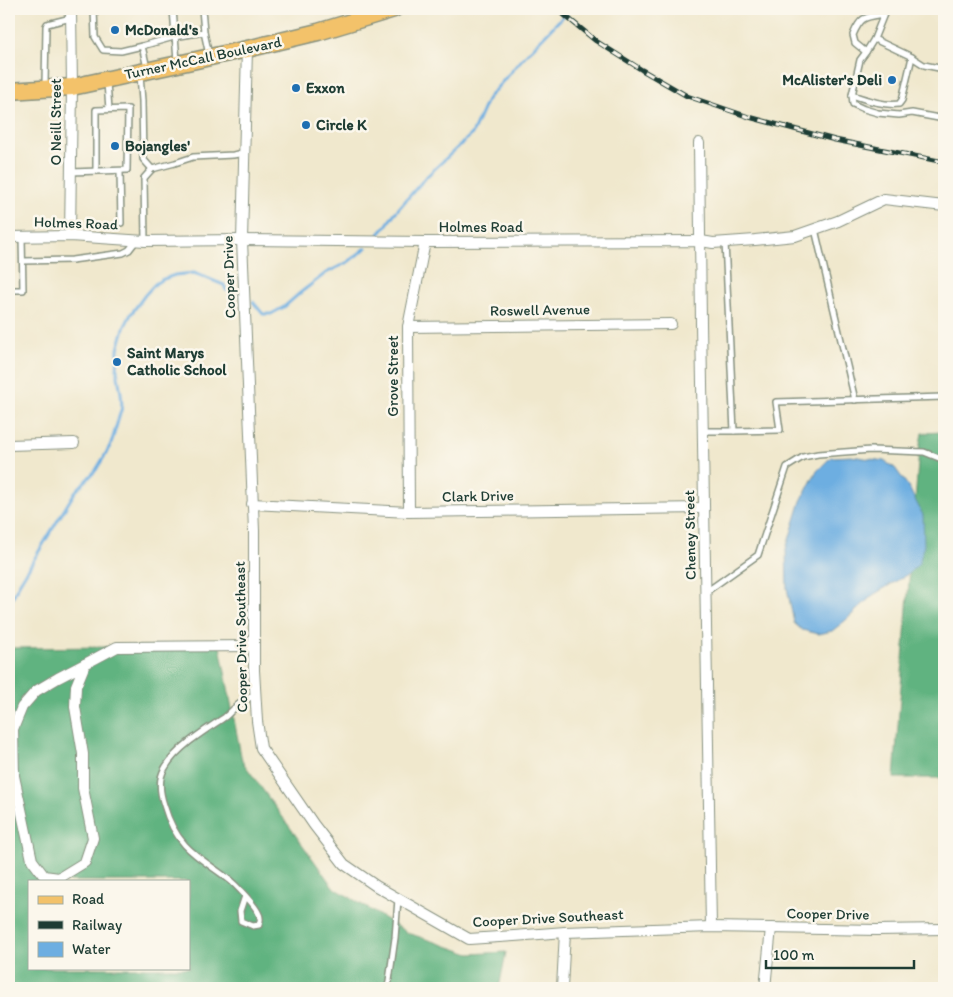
<svg xmlns="http://www.w3.org/2000/svg" width="953" height="997" font-family="Itim,sans-serif">
<rect width="100%" height="100%" fill="#fbf7ec"/>
<filter id="ink" filterUnits="userSpaceOnUse"><feTurbulence type="fractalNoise" baseFrequency=".02" numOctaves="2"/><feDisplacementMap in="SourceGraphic" scale="10" xChannelSelector="R" yChannelSelector="G"/><feConvolveMatrix kernelMatrix="1 2 1 2 8 2 1 2 1" color-interpolation-filters="sRGB"/></filter>
<filter id="wash" filterUnits="userSpaceOnUse"><feTurbulence type="fractalNoise" baseFrequency=".0096" numOctaves="4" result="noise"/><feDisplacementMap in="SourceGraphic" scale="20" xChannelSelector="R" yChannelSelector="G"/><feGaussianBlur stdDeviation="1.12" result="paint"/><feColorMatrix in="noise" values="0 0 0 0 0 0 0 0 0 0 0 0 0 0 0 0 0 1.4 0 .05"/><feComposite in="paint" operator="in"/></filter>
<g filter="url(#wash)">
<rect width="100%" height="100%" fill="#f0e8cd"/>
<!-- forest -->
<g fill="#61b380" stroke="#40785a" fill-rule="evenodd">
<path d="M944,432v346h-50l25,-328 3,-17z"/>
<path d="M220,646l22,115 91,126 75,46 62,21 36,-2 -7,36h-490v-340zM29,881h160v87h-160z"/>
</g>
<!-- water -->
<path fill="#6daee1" stroke="#46768a" d="M851,456l33,5 11,7 13,18 15,29 1,30 -5,19 -11,10 -35,21 -27,25 -14,11 -13,3 -17,-4 -8,-7 -7,-35 -1,-39 15,-48 15,-29 15,-15z"/>
<g fill="none" stroke-linecap="round" stroke-linejoin="round">
<!-- stream -->
<g stroke="#6daee1" stroke-width="3">
<path d="M379,234l7,-8 8,-12 32,-37 46,-43 16,-36 35,-40 47,-49"/>
<path d="M253,302l10,12h8l13,-7 16,-14 26,-20 22,-11 18,-14"/>
<path d="M9,605l10,-21 56,-92 21,-22 8,-13 7,-13 11,-37 -1,-14 -4,-22 1,-22 6,-21 7,-14 14,-19 10,-11 6,-4 14,-5 19,-2 30,12 2,5 11,5"/>
</g>
</g>
</g>
<g filter="url(#ink)">
<g fill="none" stroke-linecap="round" stroke-linejoin="round">
<!-- service casing -->
<g stroke="#889280" stroke-width="8">
<g id="service">
<path d="M94,9l1,28 8,13 18,1 21,-5"/>
<path d="M173,9l4,52"/>
<path d="M202,9l2,23"/>
<path d="M886,9l-12,30 -8,13 -6,8 -8,35 1,9 11,5 14,4 21,2 13,-2 32,6"/>
<path d="M874,39l36,17 14,9 20,4"/>
<path d="M866,52l-11,-9 -2,-8c8,-19 12,-18 31,-21"/>
<path d="M147,68l-5,-22 32,-9 30,-5 5,23"/>
<path d="M140,75l2,26 1,58 9,10"/>
<path d="M107,83l2,26"/>
<path d="M45,85l1,-59 1,-2 24,-6"/>
<path d="M852,95c15,5 32,11 47,9l3,-4 10,-43"/>
<path d="M120,171l1,52"/>
<path d="M71,172l56,-2 1,-61 -32,1v61"/>
<path d="M815,229l40,171"/>
<path d="M145,241l-1,-63 8,-9 23,-6 18,-6 40,-2 11,-2"/>
<path d="M725,242l9,189 46,-1 -4,-28 168,-5"/>
<path d="M23,261l49,-1 51,-7 6,-3 7,-9"/>
<path d="M9,290h14l-1,-53"/>
<path d="M703,431h31"/>
<path d="M706,592l52,-37 29,-88 16,-10 15,-3 53,-4 53,2 20,8"/>
<path d="M245,896l-5,15 1,10 12,5 6,-1c0,-1 2,-6 1,-7 0,-9 -26,-35 -33,-40 -14,-11 -30,-20 -42,-33 -10,-11 -17,-26 -21,-40 -4,-12 -6,-26 1,-37 11,-20 40,-38 60,-51 5,-4 9,-9 14,-13 5,-4 11,-6 16,-9"/>
<path d="M388,988l7,-50 3,-39"/>
</g>
</g>
<!-- minor casing -->
<g stroke="#889280" stroke-width="12">
<g id="minor">
<path d="M247,49l-5,191 12,291v139l3,51 4,27 53,77 30,39 32,22 93,53 45,-3 51,-4 146,-5 166,3 67,-1"/>
<path d="M699,143l2,180 10,604"/>
<path d="M70,236l2,-149 -1,-78"/>
<path d="M9,237l61,-1 75,5 97,-1 183,2 276,-1 12,2 42,-3 40,-4 43,-15 46,-22 60,7"/>
<path d="M408,327l263,-3"/>
<path d="M9,445l65,-2"/>
<path d="M252,504l157,8 295,-4"/>
<path d="M409,512l-1,-185 17,-85"/>
<path d="M85,664l-9,22 -1,21 8,47v34l10,50 -8,24 -26,16 -15,-2 -12,-16 -18,-84 -1,-47 9,-22 14,-16 22,-13z"/>
<path d="M85,664l32,-17 137,-1"/>
<path d="M562,988l3,-56"/>
<path d="M765,988l6,-60"/>
</g>
</g>
<!-- primary casing -->
<g stroke="#889280" stroke-width="19">
<path id="primary" d="M9,91l63,-4 175,-38 71,-17 76,-23"/>
</g>
<!-- service -->
<use href="#service" stroke="#fff" stroke-width="5"/>
<!-- minor -->
<use href="#minor" stroke="#fff" stroke-width="10"/>
<!-- primary -->
<use href="#primary" stroke="#f3c26a" stroke-width="16"/>
<!-- rail casing -->
<g stroke="#1f3d34" stroke-width="5">
<path id="rail" d="M557,9l39,32 46,29 45,26 62,21 86,23 109,22"/>
</g>
<!-- rail -->
<use href="#rail" stroke="#fbf7ec" stroke-width="3" stroke-dasharray="9" stroke-linecap="butt"/>
</g>
</g>
<!-- markers -->
<g fill="#1f6fb2" stroke="#fbf7ec" stroke-width="2">
<circle cx="115" cy="30" r="5"/>
<circle cx="892" cy="80" r="5"/>
<circle cx="296" cy="88" r="5"/>
<circle cx="306" cy="125" r="5"/>
<circle cx="115" cy="146" r="5"/>
<circle cx="117" cy="362" r="5"/>
</g>
<g text-anchor="middle" dominant-baseline="central" stroke-width="5" stroke-linejoin="round" paint-order="stroke">
<!-- poi labels -->
<g font-size="15" font-weight="bold" fill="#1f3d34" stroke="#fbf7ec" text-anchor="start">
<text x="125" y="30">McDonald's</text>
<text x="882" y="80" text-anchor="end">McAlister's Deli</text>
<text x="306" y="88">Exxon</text>
<text x="316" y="125">Circle K</text>
<text x="125" y="146">Bojangles'</text>
<text x="127" y="353">Saint Marys<tspan x="127" dy="17">Catholic School</tspan></text>
</g>
<!-- street labels -->
<g font-size="15" fill="#1f3d34" stroke="#fbf7ec">
<text transform="translate(203 58) rotate(-12)">Turner McCall Boulevard</text>
<text transform="translate(56 122) rotate(-90)">O Neill Street</text>
<text transform="translate(76 223) rotate(2)">Holmes Road</text>
<text x="481" y="227">Holmes Road</text>
<text transform="translate(229 277) rotate(-92)">Cooper Drive</text>
<text transform="translate(540 310) rotate(-1)">Roswell Avenue</text>
<text transform="translate(393 376) rotate(-90)">Grove Street</text>
<text transform="translate(478 496) rotate(-1)">Clark Drive</text>
<text transform="translate(690 535) rotate(-91)">Cheney Street</text>
<text transform="translate(241 637) rotate(-91)">Cooper Drive Southeast</text>
<text transform="translate(828 914) rotate(1)">Cooper Drive</text>
<text transform="translate(548 918) rotate(-3)">Cooper Drive Southeast</text>
</g>
</g>
<!-- margin -->
<rect width="953" height="997" fill="none" stroke="#fbf7ec" stroke-width="30"/>
<!-- legend -->
<rect x="28" y="880" width="162" height="90" fill="#fbf7ec" stroke="#a3ada2"/>
<rect x="38" y="896" width="25" height="8" fill="#f3c26a" stroke="#a3ada2"/>
<text x="72" y="904" font-size="15" fill="#1f3d34">Road</text>
<rect x="38" y="921" width="25" height="8" fill="#1f3d34" stroke="#a3ada2"/>
<text x="72" y="930" font-size="15" fill="#1f3d34">Railway</text>
<rect x="38" y="942" width="25" height="15" fill="#6daee1" stroke="#a3ada2"/>
<text x="72" y="954" font-size="15" fill="#1f3d34">Water</text>
<!-- scale -->
<path d="M766 960v8h148v-8" fill="none" stroke="#1f3d34" stroke-width="2.5"/>
<text x="773" y="960" font-size="15" fill="#1f3d34" stroke="#fbf7ec" stroke-width="4" paint-order="stroke">100 m</text>
</svg>
